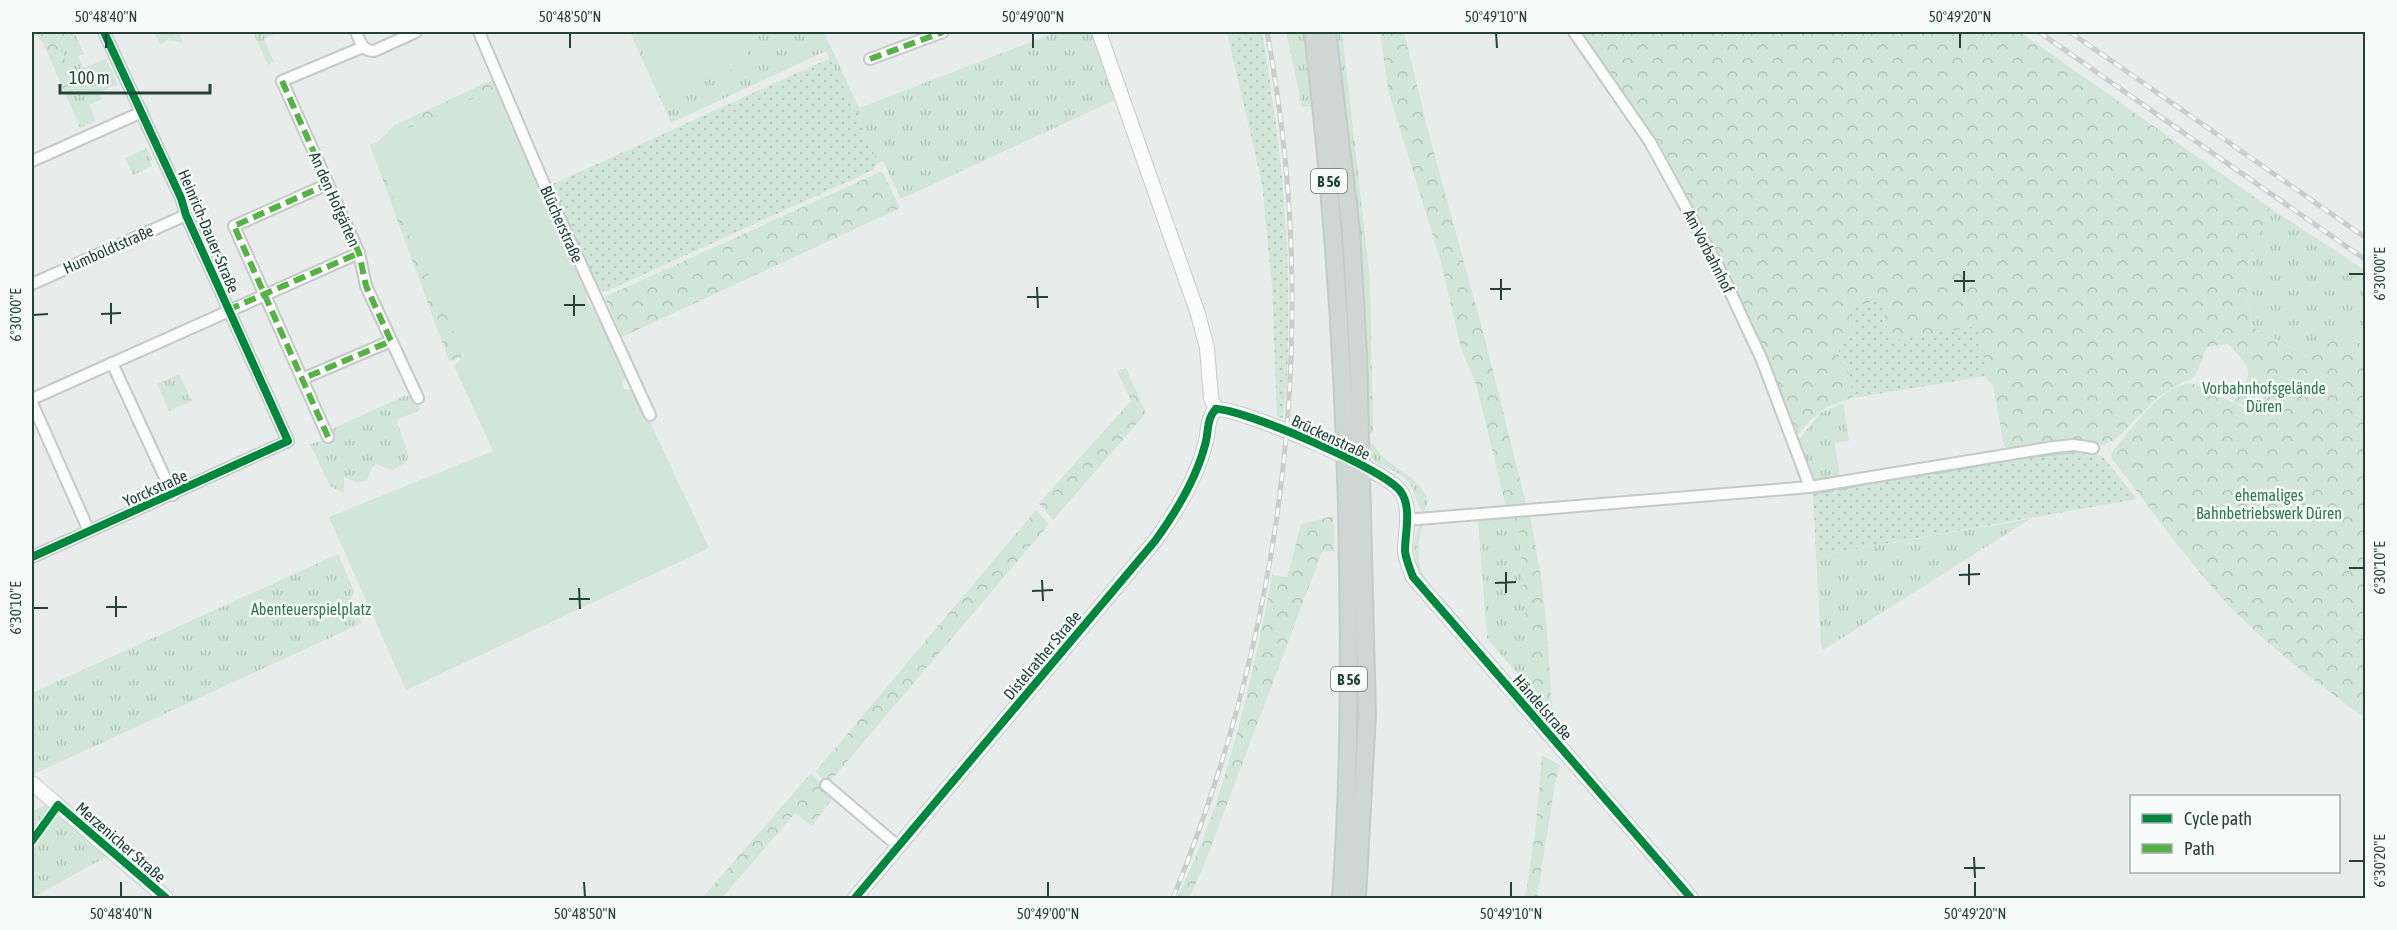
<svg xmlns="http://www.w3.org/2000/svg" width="2397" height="930" font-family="'Asap Condensed',sans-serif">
<defs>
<pattern id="grass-tufts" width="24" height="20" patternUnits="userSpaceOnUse" patternTransform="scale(1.5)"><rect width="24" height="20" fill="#d1e6d8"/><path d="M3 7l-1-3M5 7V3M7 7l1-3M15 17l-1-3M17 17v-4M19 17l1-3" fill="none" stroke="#b3c6ba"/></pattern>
<pattern id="forest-crowns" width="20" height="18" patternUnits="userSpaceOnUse" patternTransform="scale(1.5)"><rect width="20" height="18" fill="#d1e6d8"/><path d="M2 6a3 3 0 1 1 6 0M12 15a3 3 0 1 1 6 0" fill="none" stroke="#b3c6ba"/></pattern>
<pattern id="garden-dots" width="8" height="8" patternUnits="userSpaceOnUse" patternTransform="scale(1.5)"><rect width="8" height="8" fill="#d1e6d8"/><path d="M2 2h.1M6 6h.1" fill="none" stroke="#b3c6ba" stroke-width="1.8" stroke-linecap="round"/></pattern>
</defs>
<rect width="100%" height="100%" fill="#e8edeb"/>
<!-- grass -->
<g fill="url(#grass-tufts)">
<path d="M154,32h24l5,11 -15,-4 -8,6z"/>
<path d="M253,32h28l-17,7 10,23 -6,3z"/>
<path d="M630,32h194l35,76 198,-76h38l22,67 -216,100 -18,-38 -5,2 -52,-112 -155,72z"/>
<path d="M1286,32h20l8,74 -12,1z"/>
<path d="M1333,32h9l28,247 3,153 -4,3z"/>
<path d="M75,34l9,20 -6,2 5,12 23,-9 12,25 -19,9 3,6 -13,6 7,16 -16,7 -16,-38 12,-6 -15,-33 5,-14z"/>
<path d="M147,148l5,12 -2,1 2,5 -19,9 -8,-17z"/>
<path d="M2270,208l95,62v78l-19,-16 -37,25 -57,-30 -8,-53z"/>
<path d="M179,374l13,27 -23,10 -12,-27z"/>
<path d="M404,396l11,1 6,13 -23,9 -1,5c4,6 4,12 7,18 7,18 5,21 -13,28l-15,-6 -4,4 -5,12 -9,3 -14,-6v14l-2,1 -12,-6 -20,-42 17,-4 3,-10z"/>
<path d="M1843,403l6,38 -14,2 5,34 -25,4 -3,-3 -15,-36 23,-29z"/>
<path d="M1368,441c9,4 9,11 16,17 16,15 37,20 44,43l-5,11c-9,-10 -7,-24 -17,-33 -16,-15 -38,-9 -38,-38z"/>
<path d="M1518,516l13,174 -44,-52 -9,-119z"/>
<path d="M2030,519l-207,131 -2,-4 -5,-90z"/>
<path d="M1423,522l1,1c-7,18 -9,39 2,56l180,210 -185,-211c-6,-15 -12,-44 2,-56z"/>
<path d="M338,554l16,37 -3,6 11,26 -330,152v-82z"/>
<path d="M47,805l59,52 -74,41v-87z"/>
</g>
<!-- forest -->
<g fill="url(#forest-crowns)">
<path d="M33,32h40l1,2 -8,3 -5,14 15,34 -12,5 -21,-47z"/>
<path d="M1380,32h24l24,99 57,208 42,168h-21l-30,-123 -15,-36 -20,-86 -53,-172z"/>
<path d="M1577,32h443l250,176 -26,66 8,53 56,30 38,-25 19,16v370c-51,-37 -103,-76 -146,-123 -38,-43 -72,-91 -107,-136l-1,-6c19,-20 54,-78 87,-68l48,24 1,-2 -14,-5c22,-31 20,-31 -5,-58l-21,3 -11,27 -7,7 -6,1 -25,15 -42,42 -13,6 -16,-3 -77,8 -6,-4 -11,-61 -6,-5 -9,-53 -89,14 -40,-34 4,31 -15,4 2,22 7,-1 6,35c-34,9 -37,16 -59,41l-70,-168z"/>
<path d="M494,79l3,15 -35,263 -13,4 -78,-213 24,-23z"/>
<path d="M882,171l18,37 -278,129 -17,-40z"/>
<path d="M1126,368l20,45 -93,107 -14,-17 92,-102 -14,-30z"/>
<path d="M1036,510l13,14 -221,260 -5,-3 -7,-10z"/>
<path d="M1333,516l2,35 -13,1 -119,316 -14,30h-12c12,-26 24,-52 34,-80 27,-78 46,-161 61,-243l15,2 14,-53z"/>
<path d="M1518,516h12l11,60 5,44 7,100 -22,-30z"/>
<path d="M1542,755l18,10 -5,18 -18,115h-12l10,-65z"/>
<path d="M811,773l23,23 -22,30 -17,-13 -73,85h-20z"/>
</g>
<!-- garden -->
<g fill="url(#garden-dots)">
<path d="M1227,32h35c16,96 28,192 26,290 0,31 0,64 -5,96l-6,-1 -5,-130 -10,-103z"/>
<path d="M830,58l48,105 -5,7 -266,121 -11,-1 -46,-103 3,-3z"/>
<path d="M1882,300l7,41 89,-15 9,50 -134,22 -6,-35 -7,1 -2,-23 15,-3 -4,-32z"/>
<path d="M2084,449l19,8 34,42 -321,57 -3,-64 237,-41z"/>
</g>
<!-- pitch -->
<g fill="#d1e6d8">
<path d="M634,32h104l13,29 -86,38z"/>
<path d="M497,88l90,202c0,12 0,16 12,21l29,64 -6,7 2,7 11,1 74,158 -303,142 -77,-173 164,-66 -39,-85 10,-11 -94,-210z"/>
</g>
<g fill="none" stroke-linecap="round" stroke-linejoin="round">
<!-- stream -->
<g stroke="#a9d4db" stroke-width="3">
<path d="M2028,457l51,-6"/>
<path d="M2003,461l16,-3"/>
<path d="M1959,469l27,-5"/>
<path d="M1934,473l17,-3"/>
<path d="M1915,476l7,-1"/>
<path d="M1840,489l28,-6"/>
<path d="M1814,493l19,-3"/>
</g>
<!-- minor casing -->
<g stroke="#c5cac8" stroke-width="14">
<g id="minor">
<path d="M356,32c4,9 6,19 18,19l42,-19"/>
<path d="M479,32l65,152 106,231"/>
<path d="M1574,32l76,110 69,126 43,92 48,127"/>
<path d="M363,47l-81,34 77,172 7,33 52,112"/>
<path d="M870,59l73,-27"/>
<path d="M32,161l110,-49"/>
<path d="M32,284l154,-69"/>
<path d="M112,363l61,132"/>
<path d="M302,379l89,-38"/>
<path d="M32,399l327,-146"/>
<path d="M32,403l57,128"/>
<path d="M328,437l-94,-211 94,-42"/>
<path d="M1406,520l404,-33 244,-40 20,-2 19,3"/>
<path d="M32,557l256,-116 -102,-226 -5,-17 -77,-166"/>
<path d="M826,785l73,62"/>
</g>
</g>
<!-- tertiary casing -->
<g stroke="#c5cac8" stroke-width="16">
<g id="tertiary">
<path d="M1099,32l99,282 9,34 4,50 5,11"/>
<path d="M1216,409c28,0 171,61 185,83 11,16 4,41 4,59 1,9 5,18 8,26l278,321"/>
<path d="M32,783l134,115"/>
<path d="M855,898l300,-357c21,-29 41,-61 50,-96 4,-13 1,-26 11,-36"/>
</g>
</g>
<!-- primary casing -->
<g stroke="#c3ccc9" stroke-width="20">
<g id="primary">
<path d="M1313,32c21,179 33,356 35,536 2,111 1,221 -7,330"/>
<path d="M1327,32l24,199 7,123 9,361 -10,183"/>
</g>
</g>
<!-- minor -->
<use href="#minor" stroke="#fcfcfc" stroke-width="10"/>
<!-- tertiary -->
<use href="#tertiary" stroke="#fcfcfc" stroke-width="14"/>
<!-- primary -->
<use href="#primary" stroke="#cfd7d5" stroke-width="16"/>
<!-- rail casing -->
<g stroke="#c9cdcc" stroke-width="5">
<g id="rail">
<path d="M2039,32l327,228"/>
<path d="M2070,32l296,206"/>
<path d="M1173,898c112,-275 149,-574 94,-866"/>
</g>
</g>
<!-- rail -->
<use href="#rail" stroke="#f7fbf9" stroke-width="3" stroke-dasharray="9" stroke-linecap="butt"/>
<!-- quiet -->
<g stroke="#55b346" stroke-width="6" stroke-dasharray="12 6" stroke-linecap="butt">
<path d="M870,59l73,-27"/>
<path d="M282,81l77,172 7,33 25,55 -89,38"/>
<path d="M228,310l131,-57"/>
<path d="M328,437l-94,-211 94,-42"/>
</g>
<!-- cycleway casing -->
<g stroke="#f7fbf9" stroke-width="11">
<g id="cycleway">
<path d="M1216,409c28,0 171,61 185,83 11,16 4,41 4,59 1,9 5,18 8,26l278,321"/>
<path d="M32,557l256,-116 -102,-226 -5,-17 -77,-166"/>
<path d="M32,841l26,-36 108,93"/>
<path d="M855,898l300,-357c21,-29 41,-61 50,-96 4,-13 1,-26 11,-36"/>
</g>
</g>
<!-- cycleway -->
<use href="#cycleway" stroke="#00873e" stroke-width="8"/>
</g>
<!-- ticks -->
<path fill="none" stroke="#24423a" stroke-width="2" d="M106,33v15M570,33v15M1033,33v15M1496,33l1,15M1960,33v15M1964,271v21M2349,274h15M1501,279v21M1954,281h21M1037,287l1,21M1490,289h21M574,295v21M1027,297h21M111,303v21M564,305h21M101,314l20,-1M33,315l15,-1M1969,564v21M2349,568h15M1506,572v21M1959,575l21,-1M1042,580l1,21M1495,583l21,-1M579,588l1,21M1032,591l21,-1M116,596v21M569,599h21M106,607h21M33,608h15M1974,857l1,21M2349,861h15M1964,868h21M121,882v15M584,882l1,15M1048,882v15M1511,882v15M1975,882v15"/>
<g text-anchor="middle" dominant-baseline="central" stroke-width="5" stroke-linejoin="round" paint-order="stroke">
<!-- shield labels -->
<g fill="#f7fbf9" stroke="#637a73" stroke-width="1.5">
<rect x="1311" y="169" width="36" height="24" rx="4.5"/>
<rect x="1331" y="667" width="36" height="24" rx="4.5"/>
</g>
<g font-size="15" font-weight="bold" fill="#24423a">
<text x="1329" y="181">B 56</text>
<text x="1349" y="679">B 56</text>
</g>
<!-- street labels -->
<g font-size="16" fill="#24423a" stroke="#f7fbf9">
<text transform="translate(335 199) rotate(66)">An den Hofgärten</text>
<text transform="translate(562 224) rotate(66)">Blücherstraße</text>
<text transform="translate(209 231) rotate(67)">Heinrich-Dauer-Straße</text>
<text transform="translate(108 249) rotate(-24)">Humboldtstraße</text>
<text transform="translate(1709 251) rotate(63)">Am Vorbahnhof</text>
<text transform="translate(1331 437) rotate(25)">Brückenstraße</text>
<text transform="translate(155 488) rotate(-24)">Yorckstraße</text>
<text transform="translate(1042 655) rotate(-50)">Distelrather Straße</text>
<text transform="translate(1543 707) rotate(49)">Händelstraße</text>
<text transform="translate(121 842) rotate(41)">Merzenicher Straße</text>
</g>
<!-- park labels -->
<g font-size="16" fill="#2d7a4b" stroke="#f7fbf9">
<text x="2264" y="388">Vorbahnhofsgelände<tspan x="2264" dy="18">Düren</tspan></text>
<text x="2269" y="495">ehemaliges<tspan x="2269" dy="18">Bahnbetriebswerk Düren</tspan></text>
<text x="311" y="609">Abenteuerspielplatz</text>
</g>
</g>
<!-- border -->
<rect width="2397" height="930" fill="none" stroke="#f7fbf9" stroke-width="66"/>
<!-- legend -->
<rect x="2130" y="795" width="210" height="78" fill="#f7fbf9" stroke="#a3b1ad" stroke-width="1.5"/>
<rect x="2142" y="814" width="30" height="9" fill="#00873e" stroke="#a3b1ad" stroke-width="1.5"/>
<text x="2184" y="825" font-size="18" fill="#24423a">Cycle path</text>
<rect x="2142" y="844" width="30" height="9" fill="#55b346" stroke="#a3b1ad" stroke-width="1.5"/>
<text x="2184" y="855" font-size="18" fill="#24423a">Path</text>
<!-- scale -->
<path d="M60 84v9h150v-9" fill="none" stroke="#24423a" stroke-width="3"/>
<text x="69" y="84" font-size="18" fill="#24423a" stroke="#f7fbf9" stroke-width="4.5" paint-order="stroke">100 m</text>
<rect x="33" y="33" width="2331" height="864" fill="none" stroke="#24423a" stroke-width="2"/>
<g font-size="15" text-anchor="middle" fill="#24423a">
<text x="106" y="22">50°48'40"N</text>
<text x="570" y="22">50°48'50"N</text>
<text x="1033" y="22">50°49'00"N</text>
<text x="1496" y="22">50°49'10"N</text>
<text x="1960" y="22">50°49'20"N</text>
<text transform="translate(2380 274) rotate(-90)" y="5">6°30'00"E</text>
<text transform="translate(16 315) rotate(-90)" y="5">6°30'00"E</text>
<text transform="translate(2380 568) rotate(-90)" y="5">6°30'10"E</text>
<text transform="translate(16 608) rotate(-90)" y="5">6°30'10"E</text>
<text transform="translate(2380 861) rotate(-90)" y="5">6°30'20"E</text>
<text x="121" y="919">50°48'40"N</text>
<text x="585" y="919">50°48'50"N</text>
<text x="1048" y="919">50°49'00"N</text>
<text x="1511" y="919">50°49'10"N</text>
<text x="1975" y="919">50°49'20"N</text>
</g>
</svg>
